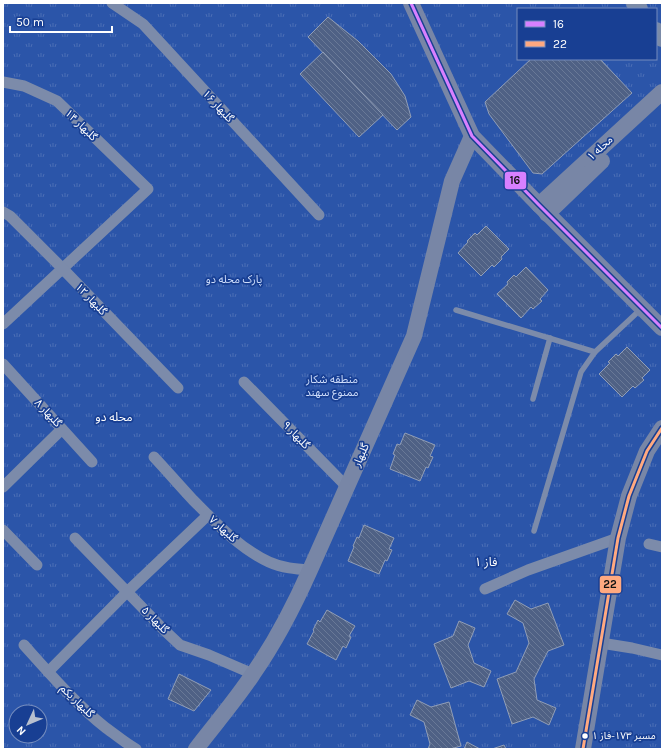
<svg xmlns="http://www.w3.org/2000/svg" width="665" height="752" font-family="Karla,'Noto Sans Arabic',sans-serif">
<defs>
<pattern id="park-tufts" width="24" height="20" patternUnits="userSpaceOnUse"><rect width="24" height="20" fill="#2b55a9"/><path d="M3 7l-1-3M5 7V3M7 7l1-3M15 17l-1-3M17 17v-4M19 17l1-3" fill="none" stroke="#4b6eb6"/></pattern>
<pattern id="building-back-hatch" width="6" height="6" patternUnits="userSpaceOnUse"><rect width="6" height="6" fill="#4f6185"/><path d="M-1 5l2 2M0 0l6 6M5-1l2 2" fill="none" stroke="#697997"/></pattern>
</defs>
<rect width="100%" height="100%" fill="#344a77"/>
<!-- park -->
<path fill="url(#park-tufts)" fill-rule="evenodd" d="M3,3h659v746h-659zM518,9h138v50h-138zM16,712h24v24h-24z"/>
<!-- building -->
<g fill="url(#building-back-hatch)" stroke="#919eb7">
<path d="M328,17l30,24 33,33 14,22 6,21 -14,13 -89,-93z"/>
<path d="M323,52l60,63 -24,22 -59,-63z"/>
<path d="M531,59h69l32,34 -90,81 -9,-1 -44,-59 -4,-12z"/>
<path d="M486,226l23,23 -8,8 1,2 -8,8 -2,-2 -11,11 -23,-23 10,-11 -1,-1 8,-8 2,2z"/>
<path d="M526,267l22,23 -8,9 2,2 -9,8 -2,-2 -10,11 -24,-24 11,-10 -1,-2 7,-7 2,2z"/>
<path d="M627,347l23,23 -8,8 2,2 -9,8 -2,-2 -11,11 -23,-23 11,-11 -2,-1 8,-8 2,2z"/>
<path d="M405,433l30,12 -5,11 3,1 -5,11 -2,-1 -6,14 -30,-12 5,-14 -2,-1 4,-10 3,1z"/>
<path d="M364,525l30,13 -5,11 3,1 -5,11 -2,-1 -6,14 -31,-13 6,-14 -1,-1 4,-9 2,1z"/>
<path d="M515,600l16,9 17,-6 16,42 -16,6 -14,28 3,21 19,8 -7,17 -16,-8 -21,7 -15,-45 19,-7 13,-29 -6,-20 -16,-9z"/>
<path d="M327,610l28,16 -6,10 2,1 -5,11 -3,-2 -7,14 -29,-16 7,-13 -1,-1 5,-10 2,2z"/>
<path d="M459,621l16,7 -7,17 6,18 17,8 -7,16 -15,-6 -18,7 -17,-44 19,-8z"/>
<path d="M179,674l32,16 -17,21 -26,-12z"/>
<path d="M417,700l14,7 18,-5 12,44 -11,3h-22l2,-5 -6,-22 -14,-7z"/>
<path d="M467,742l13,7h-16z"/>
<path d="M504,745l2,4h-14z"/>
</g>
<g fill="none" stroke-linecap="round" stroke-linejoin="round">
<!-- lane -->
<g stroke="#7c8baa" stroke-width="5.5">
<path d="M456,310l139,42"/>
<path d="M533,399l17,-61"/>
<path d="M534,531l47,-159 14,-20 46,-43"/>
</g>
<!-- street -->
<g stroke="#7c8baa" stroke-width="11">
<path d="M112,3l31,21 176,191"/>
<path d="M3,82l21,4 33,15 91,88 -145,135"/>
<path d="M3,212l7,4 52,52 116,120"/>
<path d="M3,364l89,98"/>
<path d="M244,382l103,105"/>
<path d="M154,457c13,14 26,29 39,43 23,23 46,48 76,62 13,6 27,7 41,8"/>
<path d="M3,487l59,-58"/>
<path d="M3,530l34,35"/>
<path d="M75,538l88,91 17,16 29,10 44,19"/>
<path d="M649,544l13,3"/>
<path d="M485,589l43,-19 90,-32"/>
<path d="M601,643l31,5 30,7"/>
<path d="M24,645c26,29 52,59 82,83 10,7 19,15 30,21"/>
<path d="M48,672l79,-80 81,-77"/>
</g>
<!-- secondary -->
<g stroke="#7886a6" stroke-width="16">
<path d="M411,3l61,133 67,69 123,123"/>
<path d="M539,205l123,-113"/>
<path d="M547,214l55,-53"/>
<path d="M196,749c19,-25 40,-49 57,-75 23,-33 41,-68 57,-104l104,-234 38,-155 20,-45"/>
<path d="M583,749l35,-211 11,-42 18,-45 15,-23"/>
</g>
<!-- primary -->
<g stroke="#7b8ba8" stroke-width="18">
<path d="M635,3l4,6"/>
<path d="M656,31l6,7"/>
</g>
<!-- bus-1 casing -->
<g stroke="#183f93" stroke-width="6">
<path id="bus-1" d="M411,3l61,133 67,69 123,123"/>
</g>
<!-- bus-2 casing -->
<g stroke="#183f93" stroke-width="6">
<path id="bus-2" d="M583,749l35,-211 11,-42 18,-45 15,-23"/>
</g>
<!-- bus-1 -->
<use href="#bus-1" stroke="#d880ff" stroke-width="3"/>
<!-- bus-2 -->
<use href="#bus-2" stroke="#ffa980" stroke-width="3"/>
</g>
<!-- markers -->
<circle fill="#fff" stroke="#183f93" stroke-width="1.5" cx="585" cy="736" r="3.5"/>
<g text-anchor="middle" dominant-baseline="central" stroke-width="3.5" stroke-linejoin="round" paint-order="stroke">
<!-- bus labels -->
<g font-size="10" fill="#fff" stroke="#183f93" text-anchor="start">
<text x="592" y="736">مسیر ۱۷۳-فاز ۱</text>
</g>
<!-- street labels -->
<g font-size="11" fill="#fff" stroke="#183f93">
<text transform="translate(218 106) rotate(47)">گلبهار ۱۶</text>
<text transform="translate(81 125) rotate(44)">گلبهار ۱۴</text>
<text transform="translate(600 148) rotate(-43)">محله ۱</text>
<text transform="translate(91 299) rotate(46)">گلبهار ۱۲</text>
<text transform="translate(48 413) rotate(47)">گلبهار ۸</text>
<text transform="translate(296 435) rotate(46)">گلبهار ۹</text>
<text transform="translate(361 455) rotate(-66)">گلبهار</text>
<text transform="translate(223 529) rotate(42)">گلبهار ۷</text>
<text transform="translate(155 620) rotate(45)">گلبهار ۵</text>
<text transform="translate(77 701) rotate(44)">گلبهار یکم</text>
</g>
<!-- park labels -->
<g font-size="11" fill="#ceddfb" stroke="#183f93">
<text x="234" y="279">پارک محله دو</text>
<text x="332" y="379">منطقه شکار<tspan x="332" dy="13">ممنوع سهند</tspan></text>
</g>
<!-- neighbourhood labels -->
<g font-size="12" fill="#fff" stroke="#183f93">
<text x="114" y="417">محله دو</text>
<text x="486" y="562">فاز ۱</text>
</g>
</g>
<g stroke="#183f93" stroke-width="1.5">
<rect x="504" y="171" width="23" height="19" rx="4" fill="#d880ff"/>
<rect x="599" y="575" width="23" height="19" rx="4" fill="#ffa980"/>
</g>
<g font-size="11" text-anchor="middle" font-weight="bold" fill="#111">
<text x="515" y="184">16</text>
<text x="610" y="588">22</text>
</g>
<!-- border -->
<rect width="665" height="752" fill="none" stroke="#ffffff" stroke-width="8"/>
<!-- legend -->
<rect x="517" y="8" width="140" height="52" fill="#183f93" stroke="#748cbe"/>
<rect x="525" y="21" width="20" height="6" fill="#d880ff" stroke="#748cbe"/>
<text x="553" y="28" font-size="12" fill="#ffffff">16</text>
<rect x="525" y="41" width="20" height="6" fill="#ffa980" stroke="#748cbe"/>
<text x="553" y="48" font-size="12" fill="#ffffff">22</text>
<!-- north arrow -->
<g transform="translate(28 724) rotate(226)"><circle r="19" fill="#183f93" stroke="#748cbe"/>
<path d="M0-3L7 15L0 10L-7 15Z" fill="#b8c0cf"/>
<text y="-6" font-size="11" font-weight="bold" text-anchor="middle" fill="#ffffff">N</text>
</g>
<!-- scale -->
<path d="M10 26v6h102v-6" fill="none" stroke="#ffffff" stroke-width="2"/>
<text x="16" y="26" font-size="12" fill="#ffffff" stroke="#183f93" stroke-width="3" paint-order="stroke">50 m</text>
</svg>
